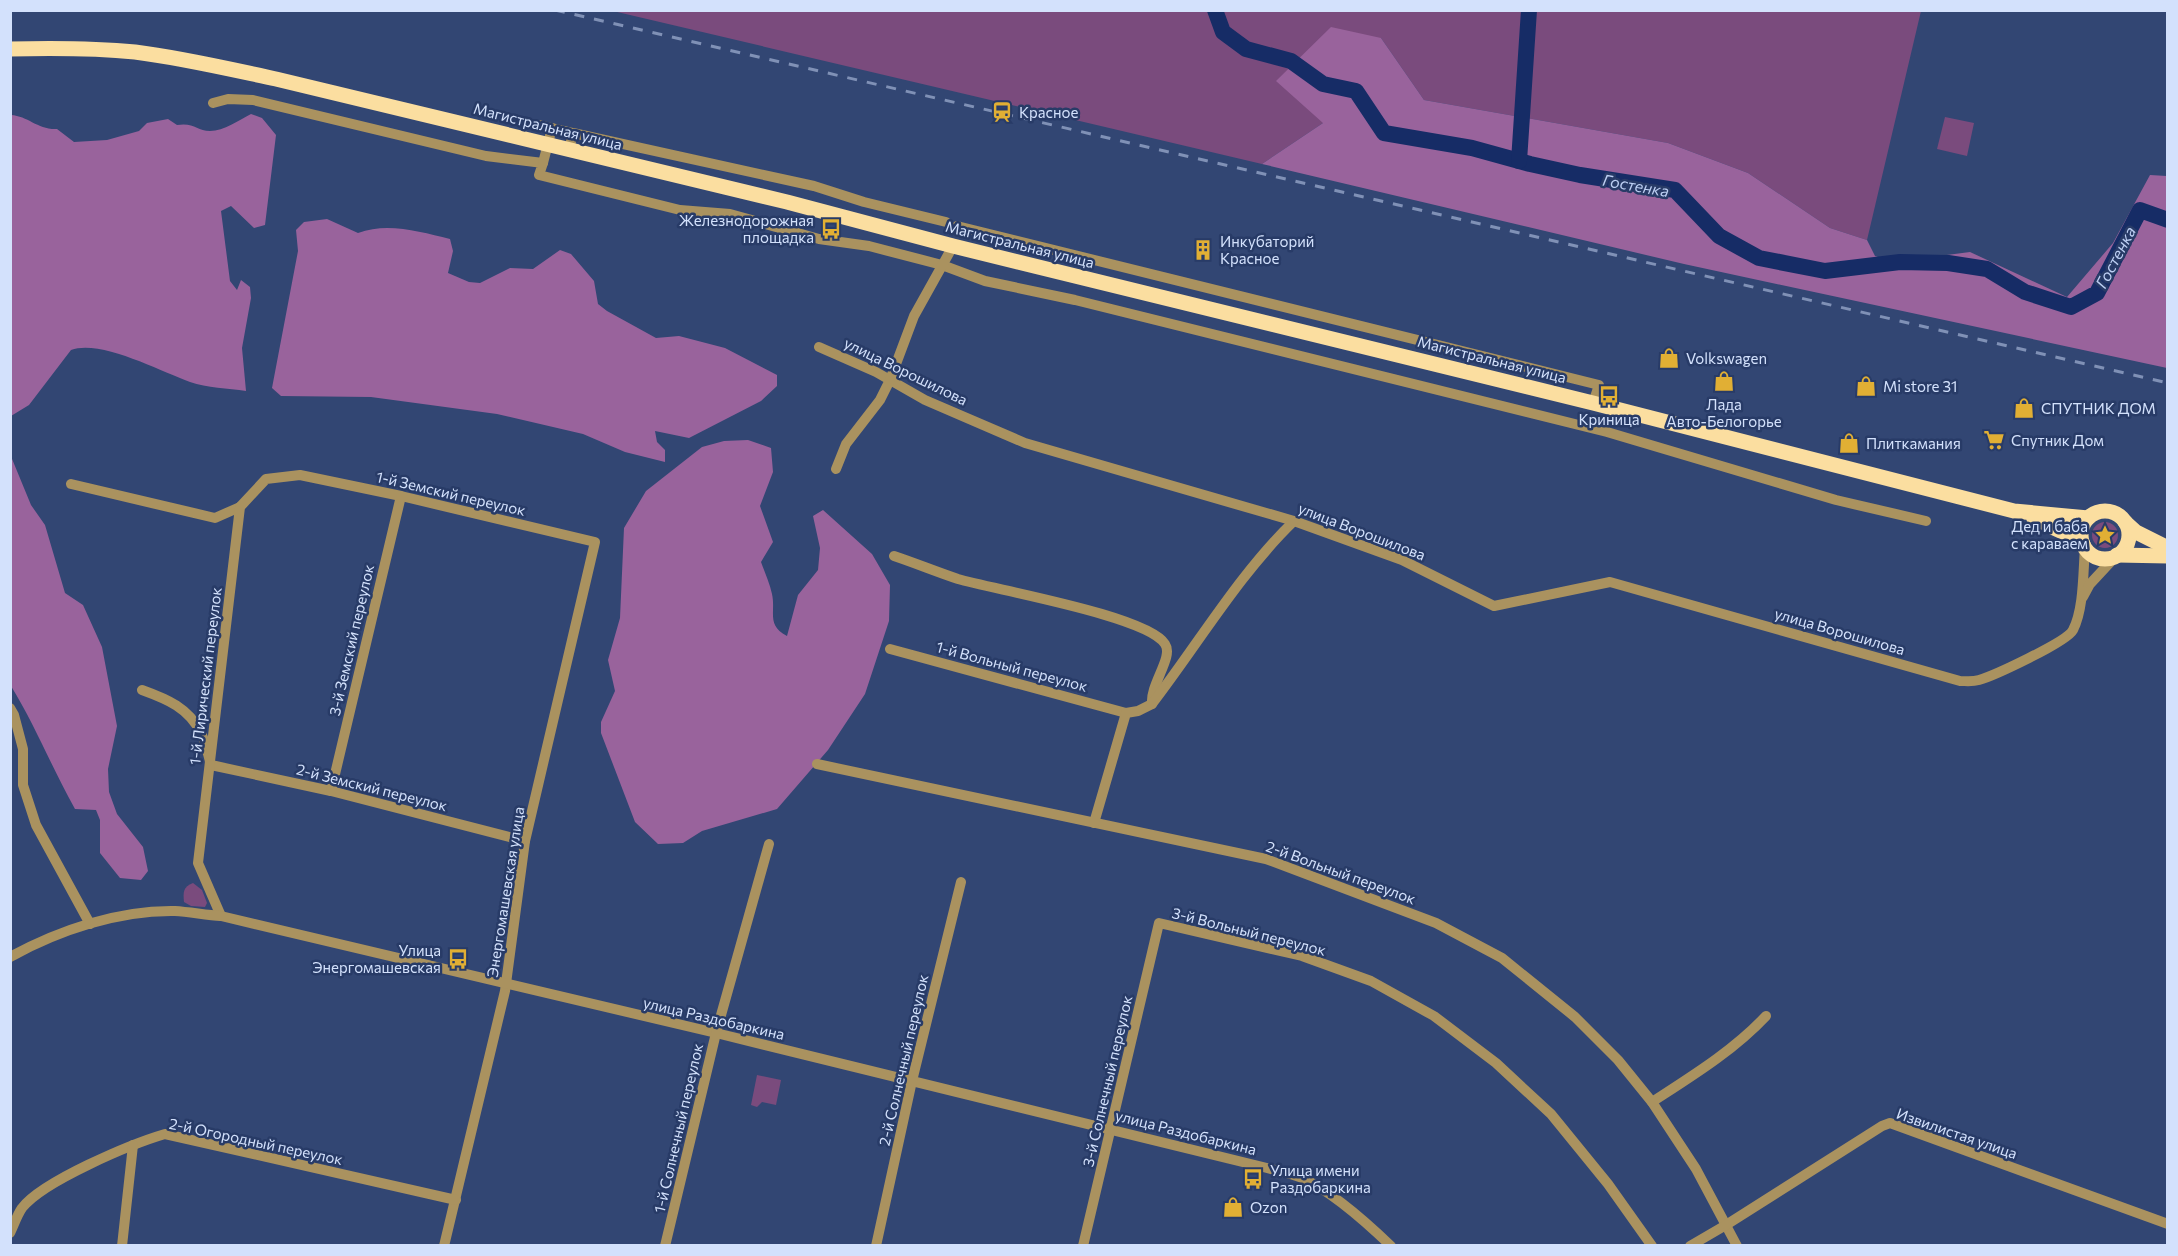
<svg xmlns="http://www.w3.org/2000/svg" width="2178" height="1256" font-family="Commissioner,sans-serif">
<rect width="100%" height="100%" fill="#324673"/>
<!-- green -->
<g fill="#7a4b7d">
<path d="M613,11h1308l-54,229 -37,-12 -82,-55 -80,-30 -244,-43 -43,-62 -58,85 -61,41z"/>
<path d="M1945,117l29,6 -7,33 -30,-7z"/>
<circle cx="2105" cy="535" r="13"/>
<path d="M193,883l9,7 5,13 -2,4 -14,-1 -7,-4c-1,-10 -1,-15 9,-19z"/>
<path d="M757,1075l24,5 -5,25 -14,-3 -5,5 -6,-2z"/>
</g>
<!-- forest -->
<g fill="#99639c">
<path d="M1331,27l50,11 43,62 244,43 80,30 82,55 37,12 8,16 18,6 77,-10 97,45 46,-54 37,-68 17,1v192l-483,-104 -422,-100 61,-41 -47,-42z"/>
<path d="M251,114l11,4 14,17 -11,90 -11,3 -23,-22 -10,5 9,70 7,9 4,-10 9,7 1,11 -9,50 4,43c-18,-3 -39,-3 -56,-9 -30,-11 -90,-43 -119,-32l-42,55 -18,11v-301c17,1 27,15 46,14l17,13 33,-2 32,-9 8,-8 21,-4 9,6c17,-3 20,6 33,6 14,0 29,-11 41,-17z"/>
<path d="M327,219l31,14c30,-11 62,-1 92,6l3,12 -5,22 21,9 11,1 30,-15 23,1 27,-19 11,4 23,27 4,23 9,7 49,27 23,-2 46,12 52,27v11l-16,15 -72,37 -34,-7 2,11 8,8v12l-40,-10 -42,-18 -86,-20 -126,-17 -90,-1 -9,-8 26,-137 -2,-21 8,-8z"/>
<path d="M748,440l23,8 2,24 -13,34 13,36 -12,20c4,11 9,22 11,32 4,18 -6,31 15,42l11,-41 20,-25 2,-22 -7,-32 10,-6 49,44 18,31 -1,36 -24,73 -37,56 -51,59 -75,22 -19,12 -25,1 -23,-22 -34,-89v-11l14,-31 -7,-31 12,-42 4,-90 22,-37 56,-44 22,-6z"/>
<path d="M10,454l21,51 14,20 20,68 18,12 19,42 15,79 -9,43 1,23 8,22 26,33 5,24 -7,9 -21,-2 -20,-25v-33l-4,-10 -21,-1c-23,-41 -40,-84 -64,-123z"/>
</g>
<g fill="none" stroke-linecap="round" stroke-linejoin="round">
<!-- river -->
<g stroke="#162c66" stroke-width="16">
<path d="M1215,10l8,22 23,17 45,12 32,23 33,7 28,42 88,15 58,16 50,11 95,15 44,46 40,22 66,13 75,-9 48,1 39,6 38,23 46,15 26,-14 43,-83 28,10"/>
<path d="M1519,161l10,-151"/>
</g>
<!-- minor -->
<g stroke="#aa925f" stroke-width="10">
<path d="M213,103l15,-4 25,1 233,56 57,7 -4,12 141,35 50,4 89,25 50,7 73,19 43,16 90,19 532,132 229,68 90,21"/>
<path d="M539,125l34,8"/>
<path d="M569,150l4,-17 241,53 50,16 82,20"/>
<path d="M543,163l9,-35"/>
<path d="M957,226l642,159 -6,18"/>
<path d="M819,347l57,25 49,28 100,43 269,78 108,39 92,46 116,-24 350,99c6,0 12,1 19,-1 14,-4 88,-38 94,-50 11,-21 10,-58 12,-82"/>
<path d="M836,469l10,-25 34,-44 10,-20 24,-64 39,-70"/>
<path d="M71,484l144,34 25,-11"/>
<path d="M894,556c21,7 43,16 64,23 38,11 190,37 207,65 9,13 -15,40 -13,60"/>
<path d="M2083,597l7,-13 26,-28"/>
<path d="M890,649l236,64"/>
<path d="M142,690c25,9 47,18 59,43 5,10 7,22 10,32l120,26 194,50"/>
<path d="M10,708l4,7 9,34v36l13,40 54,99"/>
<path d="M817,764l449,95 170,64 66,35 73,59 43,43 34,42 44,67 41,77"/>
<path d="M331,791l70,-295"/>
<path d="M1094,823l32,-110 12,-2 14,-7c46,-60 88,-131 142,-183"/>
<path d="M221,916l-23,-53 42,-356 26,-28 34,-4 101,21 194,46 -70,299 -20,150 -61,255"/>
<path d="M10,957c49,-27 109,-47 165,-46 15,1 31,4 46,5l495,117 551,135c11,3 24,5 35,10 31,14 64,44 89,68"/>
<path d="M1652,1102c40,-26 81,-51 114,-86"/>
<path d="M10,1233c4,-8 7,-18 12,-25 21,-27 109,-64 143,-74l291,66"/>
<path d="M122,1246l11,-101"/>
<path d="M665,1246l51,-213 53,-189"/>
<path d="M876,1246l36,-165 49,-199"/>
<path d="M1083,1246l76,-323 143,33 69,25 63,35 62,47 55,51 57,70 44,62"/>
<path d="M1690,1246l36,-21 156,-99 8,-3 278,101"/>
</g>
<!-- major -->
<g stroke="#fbdea0" stroke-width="15">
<path d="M10,49c42,-1 84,-1 125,3 48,6 94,17 141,27l511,123 166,44 640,157 421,108 74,7"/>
<circle cx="2105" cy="535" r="24"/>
<path d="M2034,519l33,15 16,10"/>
<path d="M2125,522l11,10 32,16"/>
<path d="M2117,555l51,1"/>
</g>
<!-- rail -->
<path stroke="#8091b6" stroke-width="3" stroke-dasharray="10 10" stroke-linecap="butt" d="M555,10l1613,373"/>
</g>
<!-- icons -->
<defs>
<g id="station-bare" transform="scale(1.62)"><path d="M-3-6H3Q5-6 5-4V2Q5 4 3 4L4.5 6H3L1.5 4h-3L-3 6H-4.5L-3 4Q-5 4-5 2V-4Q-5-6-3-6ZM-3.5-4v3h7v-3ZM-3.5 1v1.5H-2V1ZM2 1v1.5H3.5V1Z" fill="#e1af34" stroke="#283b67" stroke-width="2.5" paint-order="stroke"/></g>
<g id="bus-bare" transform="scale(1.62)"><path d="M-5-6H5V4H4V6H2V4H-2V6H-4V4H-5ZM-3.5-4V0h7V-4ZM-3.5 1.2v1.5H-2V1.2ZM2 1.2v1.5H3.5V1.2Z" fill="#e1af34" stroke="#283b67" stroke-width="2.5" paint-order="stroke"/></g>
<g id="building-bare" transform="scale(1.62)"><path d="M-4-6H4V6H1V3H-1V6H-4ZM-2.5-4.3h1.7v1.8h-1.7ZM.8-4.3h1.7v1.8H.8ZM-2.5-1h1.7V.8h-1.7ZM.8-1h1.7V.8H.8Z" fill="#e1af34" stroke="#283b67" stroke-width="2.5" paint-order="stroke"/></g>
<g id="shop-bare" transform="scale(1.62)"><path d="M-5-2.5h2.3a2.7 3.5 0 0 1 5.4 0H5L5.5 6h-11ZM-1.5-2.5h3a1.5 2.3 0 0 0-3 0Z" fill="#e1af34" stroke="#283b67" stroke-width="2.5" paint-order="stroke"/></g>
<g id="supermarket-bare" transform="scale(1.62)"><path d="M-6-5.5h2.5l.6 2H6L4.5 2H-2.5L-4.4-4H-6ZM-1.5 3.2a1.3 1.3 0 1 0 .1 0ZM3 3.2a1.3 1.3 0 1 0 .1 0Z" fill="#e1af34" stroke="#283b67" stroke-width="2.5" paint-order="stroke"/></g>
<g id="sight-bare" transform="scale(1.62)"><path d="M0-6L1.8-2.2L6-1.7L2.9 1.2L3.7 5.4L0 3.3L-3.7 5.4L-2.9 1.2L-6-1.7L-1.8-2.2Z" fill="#e1af34" stroke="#283b67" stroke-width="2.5" paint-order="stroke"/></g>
</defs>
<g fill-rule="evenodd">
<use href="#station-bare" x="1002" y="112"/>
<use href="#bus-bare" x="831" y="229"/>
<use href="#building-bare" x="1203" y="250"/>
<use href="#shop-bare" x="1669" y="358"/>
<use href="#shop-bare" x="1724" y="381"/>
<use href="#shop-bare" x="1866" y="386"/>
<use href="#bus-bare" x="1609" y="396"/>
<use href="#shop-bare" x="2024" y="408"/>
<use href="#supermarket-bare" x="1994" y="440"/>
<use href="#shop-bare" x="1849" y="443"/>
<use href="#sight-bare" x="2105" y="535"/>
<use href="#bus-bare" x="458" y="959"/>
<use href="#bus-bare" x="1253" y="1179"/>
<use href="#shop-bare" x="1233" y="1207"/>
</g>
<g text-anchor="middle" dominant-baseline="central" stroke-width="5" stroke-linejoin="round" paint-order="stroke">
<!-- poi labels -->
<g font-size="15" fill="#d3e1fc" stroke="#283b67" text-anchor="start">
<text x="1019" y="112">Красное</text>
<text x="814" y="220" text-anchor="end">Железнодорожная<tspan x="814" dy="17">площадка</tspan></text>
<text x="1220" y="241">Инкубаторий<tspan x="1220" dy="17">Красное</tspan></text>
<text x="1686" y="358">Volkswagen</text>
<text x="1883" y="386">Mi store 31</text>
<text x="1724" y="404" text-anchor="middle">Лада<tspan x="1724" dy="17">Авто-Белогорье</tspan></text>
<text x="2041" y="408">СПУТНИК ДОМ</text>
<text x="1609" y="419" text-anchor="middle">Криница</text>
<text x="2011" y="440">Спутник Дом</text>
<text x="1866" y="443">Плиткамания</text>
<text x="2088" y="526" text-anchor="end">Дед и баба<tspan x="2088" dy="17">с караваем</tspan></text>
<text x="441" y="950" text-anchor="end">Улица<tspan x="441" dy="17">Энергомашевская</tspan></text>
<text x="1270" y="1170">Улица имени<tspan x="1270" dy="17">Раздобаркина</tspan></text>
<text x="1250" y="1207">Ozon</text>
</g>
<!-- street labels -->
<g font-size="15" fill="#d3e1fc" stroke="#283b67">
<text transform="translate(548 126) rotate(14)">Магистральная улица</text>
<text transform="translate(1020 244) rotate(14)">Магистральная улица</text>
<text transform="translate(1492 359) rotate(14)">Магистральная улица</text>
<text transform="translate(906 371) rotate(26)">улица Ворошилова</text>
<text transform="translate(451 493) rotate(13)">1-й Земский переулок</text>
<text transform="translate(1362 531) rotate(21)">улица Ворошилова</text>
<text transform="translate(1840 631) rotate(16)">улица Ворошилова</text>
<text transform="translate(351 640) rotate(-77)">3-й Земский переулок</text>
<text transform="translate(1012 666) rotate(15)">1-й Вольный переулок</text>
<text transform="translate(205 676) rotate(-83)">1-й Лирический переулок</text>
<text transform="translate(372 787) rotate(14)">2-й Земский переулок</text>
<text transform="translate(1341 872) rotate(20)">2-й Вольный переулок</text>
<text transform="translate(505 892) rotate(-81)">Энергомашевская улица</text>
<text transform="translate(1249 931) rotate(14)">3-й Вольный переулок</text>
<text transform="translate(714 1018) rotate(13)">улица Раздобаркина</text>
<text transform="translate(903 1060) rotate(-77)">2-й Солнечный переулок</text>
<text transform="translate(1107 1081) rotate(-77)">3-й Солнечный переулок</text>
<text transform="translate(678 1128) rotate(-77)">1-й Солнечный переулок</text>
<text transform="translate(1186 1132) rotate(14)">улица Раздобаркина</text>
<text transform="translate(1957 1133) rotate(19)">Извилистая улица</text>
<text transform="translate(256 1141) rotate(12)">2-й Огородный переулок</text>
</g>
<!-- water labels -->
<g font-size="16" font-style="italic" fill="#bdcff3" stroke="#283b67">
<text transform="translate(1636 185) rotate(10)">Гостенка</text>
<text transform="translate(2115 257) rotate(-62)">Гостенка</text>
</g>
</g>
<!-- border -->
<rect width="2178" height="1256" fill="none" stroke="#d3e1fc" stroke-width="24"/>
</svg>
